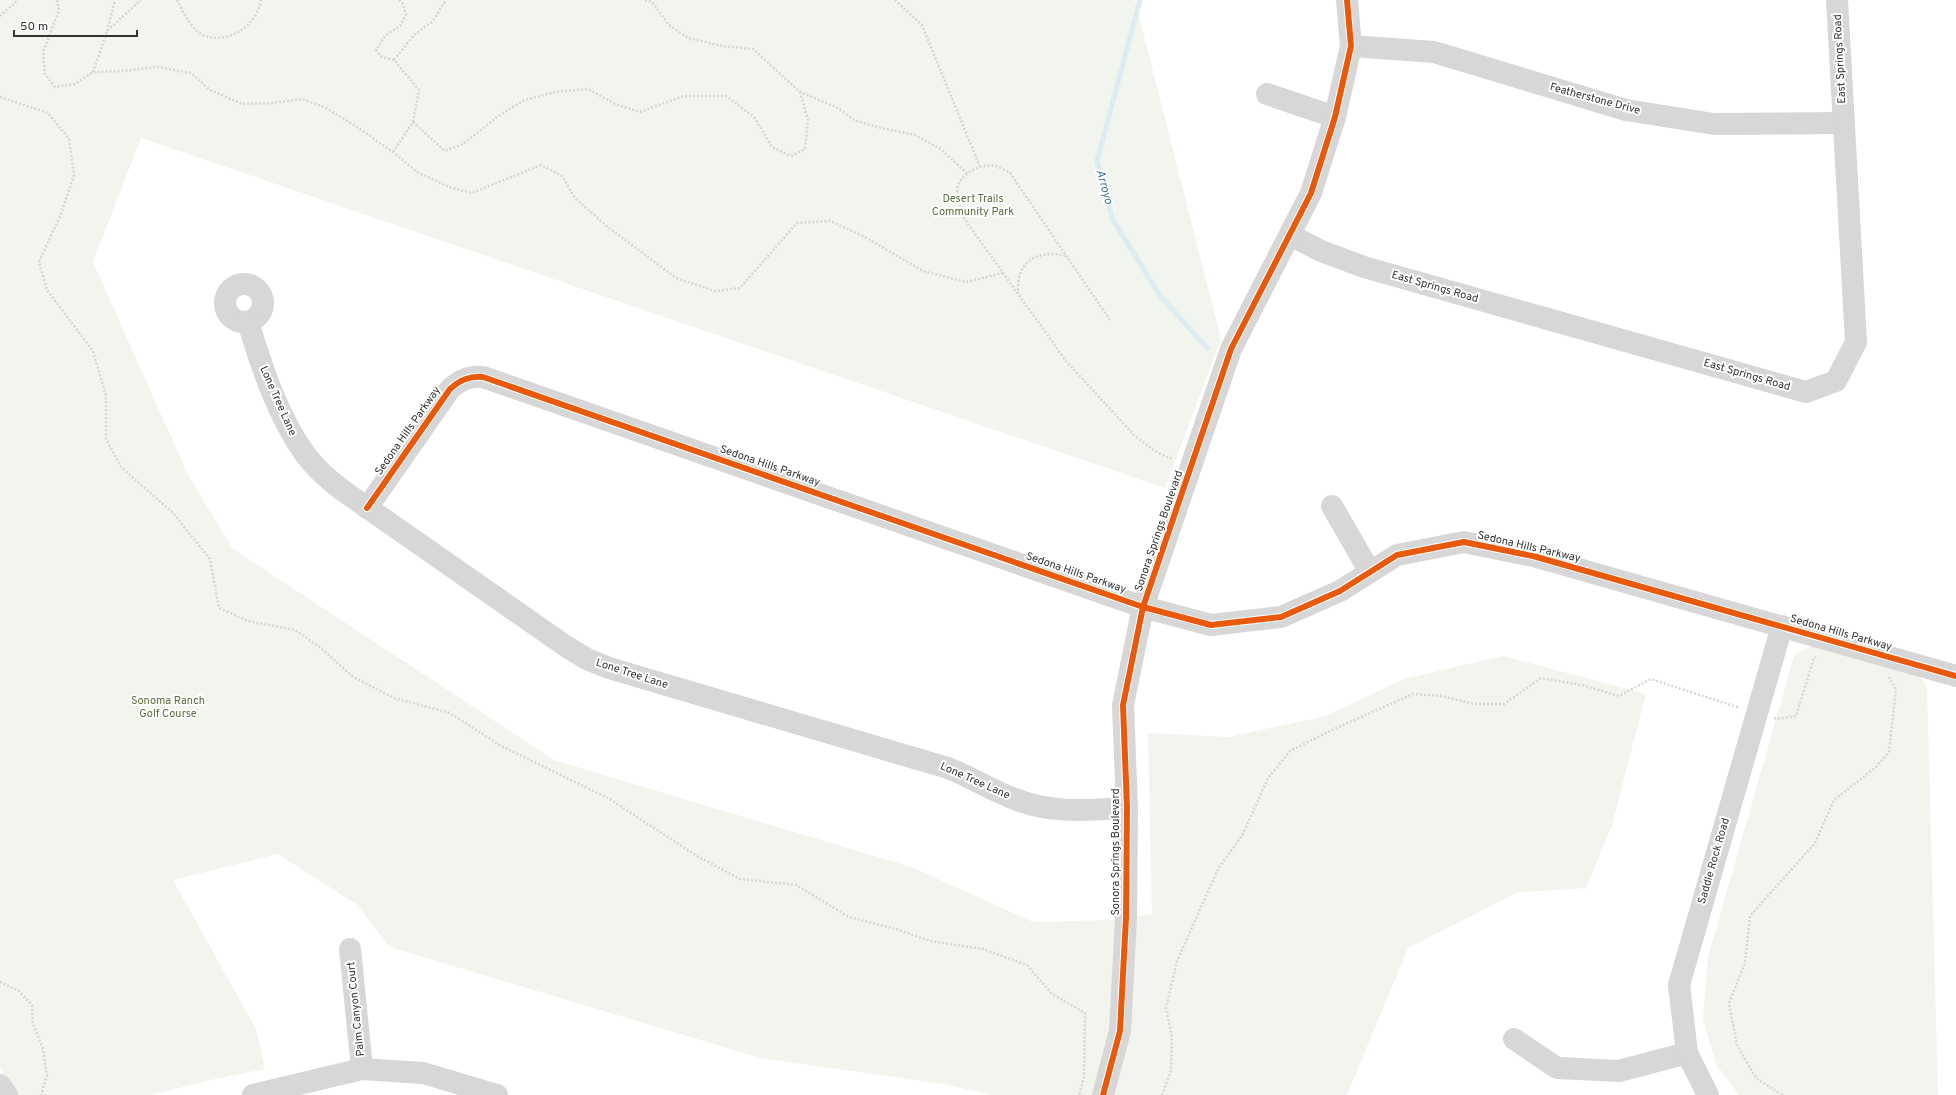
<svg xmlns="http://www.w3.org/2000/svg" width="1956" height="1095" font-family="Overpass,sans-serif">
<rect width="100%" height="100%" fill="#fff"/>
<!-- green -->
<g fill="#f1f5ed">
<path d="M0,0h1135l86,339 -56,149 -1024,-350 -48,124 96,215 44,72 321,211 357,107 122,55 80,-2 39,-6 -4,-181 80,4 98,-21 78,-37 99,-23 143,38 -34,131 -26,63 -68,4 -110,56 -61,147h-355l-48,-11 -183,-26 -371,-111 -34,-43 -78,-50 -105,26 83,149 9,40 -50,10 -65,16h-132l-18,-26z"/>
<path d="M1818,644l99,29 10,13 11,409h-199l-23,-31 -13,-44 5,-63 86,-301 10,-7z"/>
</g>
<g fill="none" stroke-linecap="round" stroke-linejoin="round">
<!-- stream -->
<path stroke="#ddebf3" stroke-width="5" d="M1140,0l-43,161 15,57 46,75 49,55"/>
<!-- path -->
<g stroke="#d6d6d6" stroke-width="2.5" stroke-dasharray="2 2" stroke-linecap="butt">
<path d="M57,0l2,10 -16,42 2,22 10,13 20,-3 18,-12 29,-1 36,-4 33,6 19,17 32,14 30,-1 30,-4 24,9 28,17 39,27 24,20 32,15 23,6 69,-28 21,11 13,22 34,30 67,50 39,13 25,-3 57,-65 33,-2 33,15 60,35 43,11 37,-9"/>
<path d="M177,0c6,11 15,32 28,36 25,8 52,-11 56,-36"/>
<path d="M645,0l7,2 17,23 19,13 34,8 31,3 47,43 36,15 18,13 27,8 34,7 24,13 28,25"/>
<path d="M895,0l27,25 58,142"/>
<path d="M0,16l18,-16"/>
<path d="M107,31l8,-31"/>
<path d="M394,60l-12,-3 -6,-7 9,-14 16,-11 5,-11 -4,-12 -3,-2"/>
<path d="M93,72l14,-41 34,-31"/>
<path d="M0,97l48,16 21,26 5,36 -13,39 -22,48 8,28 46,61 13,45v43l15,28 52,46 37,46 9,49 29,13 47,9 26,18 32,29 41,21 56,15 51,33 107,52 89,58 43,23 56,6 53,32 47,12 34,12 53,8 44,16 25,29 33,19 -1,64 -5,18"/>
<path d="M413,122l32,29 18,-7 34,-27 27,-17 31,-8 33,-3 27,15 25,8 44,-16h42l28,21 18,30 19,9 14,-7 3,-29 -8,-28"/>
<path d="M393,152l20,-30 6,-32 -25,-30 20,-25 19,-14 13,-21"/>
<path d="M1018,294c0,-6 0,-14 2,-20 7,-19 28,-23 46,-18"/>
<path d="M1110,320l-100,-147c-4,-2 -10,-6 -15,-7 -13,-3 -31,6 -37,19 -3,9 2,23 5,32l103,144 69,75 23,17 15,6"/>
<path d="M1774,718l3,1 19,-3 18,-58 2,-1"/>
<path d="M0,982l19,9 13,14 1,19 10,25 4,27 -6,19"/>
<path d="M1162,1095l9,-25 1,-33 -6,-29 11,-47 41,-92 25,-35 25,-56 22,-27 44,-22 79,-35 29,2 32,8h30l37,-26 41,7 37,11 32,-17 89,29"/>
<path d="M1782,1095l-26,-17 -19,-33 -8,-42 16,-40 5,-47 65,-73 19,-43 42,-33 13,-15 7,-63 -7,-12"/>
</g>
<!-- minor -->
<g stroke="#d7d7d7" stroke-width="22">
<path d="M1351,46l83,6 192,58 88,14 129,-1"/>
<path d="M1267,94l68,23"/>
<path d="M1290,235l31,16 43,16 442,125 30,-11 20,-39 -19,-342"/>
<circle cx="244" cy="303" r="19"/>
<path d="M248,322c13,43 30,95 57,132 10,14 24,26 37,36l225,157 20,12 22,9 339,100c23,9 44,23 67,31 36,15 74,11 112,9"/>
<path d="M1332,506l38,66"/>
<path d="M367,508l83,-119c10,-9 19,-13 33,-12l660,230 68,18 70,-8 59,-26 57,-36 67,-13 69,14 423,120"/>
<path d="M350,949l12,120"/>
<path d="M1514,1039l43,29 62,3 68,-18"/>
<path d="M0,1085l7,10"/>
<path d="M253,1095l109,-26 61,4 74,22"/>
<path d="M1103,1095l17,-64 6,-113 1,-110 -4,-103 20,-98 88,-258 80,-156 24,-76 16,-71 -4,-46"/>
<path d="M1708,1095l-21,-42 -8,-68 103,-359"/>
</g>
<!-- cycleway casing -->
<g stroke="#fff" stroke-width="8">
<g id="cycleway">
<path d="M367,508l83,-119c10,-9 19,-13 33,-12l660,230 68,18 70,-8 59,-26 57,-36 67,-13 69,14 423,120"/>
<path d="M1103,1095l17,-64 6,-113 1,-110 -4,-103 20,-98 88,-258 80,-156 24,-76 16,-71 -4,-46"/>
</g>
</g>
<!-- cycleway -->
<use href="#cycleway" stroke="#e8590c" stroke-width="6"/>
</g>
<g text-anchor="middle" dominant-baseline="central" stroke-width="4" stroke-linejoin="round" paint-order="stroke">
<!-- street labels -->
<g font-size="11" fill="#333" stroke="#fff">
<text transform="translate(1840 59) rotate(-93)">East Springs Road</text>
<text transform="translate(1595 99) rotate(15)">Featherstone Drive</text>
<text transform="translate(1435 287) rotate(16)">East Springs Road</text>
<text transform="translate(1747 375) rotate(16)">East Springs Road</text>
<text transform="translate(278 401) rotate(66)">Lone Tree Lane</text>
<text transform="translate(408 431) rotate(-55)">Sedona Hills Parkway</text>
<text transform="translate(770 466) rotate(19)">Sedona Hills Parkway</text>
<text transform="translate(1159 531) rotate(-71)">Sonora Springs Boulevard</text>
<text transform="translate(1529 547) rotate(13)">Sedona Hills Parkway</text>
<text transform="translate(1076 573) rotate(19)">Sedona Hills Parkway</text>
<text transform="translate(1841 633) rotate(16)">Sedona Hills Parkway</text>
<text transform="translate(632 674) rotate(18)">Lone Tree Lane</text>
<text transform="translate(975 781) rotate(24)">Lone Tree Lane</text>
<text transform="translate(1116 852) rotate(-90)">Sonora Springs Boulevard</text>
<text transform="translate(1714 861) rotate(-74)">Saddle Rock Road</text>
<text transform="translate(356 1009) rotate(-96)">Palm Canyon Court</text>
</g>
<!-- park labels -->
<g font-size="11" fill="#56703f" stroke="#fff">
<text x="973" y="199">Desert Trails<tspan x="973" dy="13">Community Park</tspan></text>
<text x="168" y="701">Sonoma Ranch<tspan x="168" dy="13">Golf Course</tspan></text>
</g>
<!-- water labels -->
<g font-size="12" font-style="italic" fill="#3f7597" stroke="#fff">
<text transform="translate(1104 187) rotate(75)">Arroyo</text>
</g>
</g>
<!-- scale -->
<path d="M14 30v6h123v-6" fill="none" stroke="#333333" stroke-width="2"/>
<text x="20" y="30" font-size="12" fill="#333333" stroke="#ffffff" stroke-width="3" paint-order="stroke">50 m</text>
</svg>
